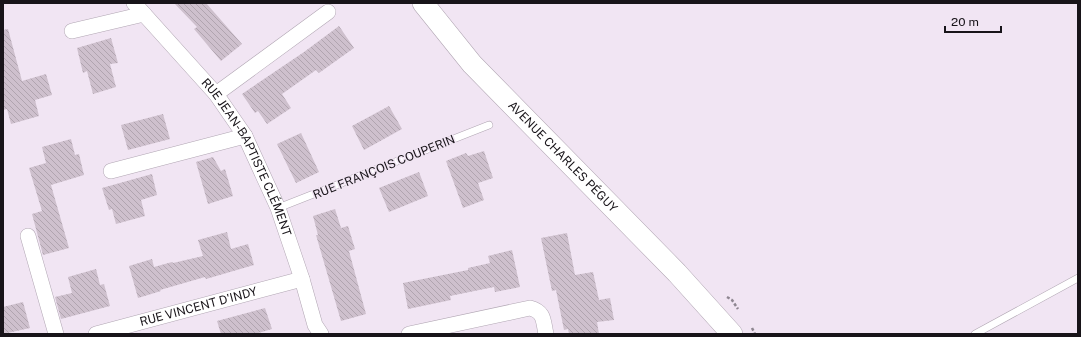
<svg xmlns="http://www.w3.org/2000/svg" width="1081" height="337" font-family="'Public Sans',sans-serif">
<defs>
<pattern id="building-back-hatch" width="6" height="6" patternUnits="userSpaceOnUse"><rect width="6" height="6" fill="#cec0cd"/><path d="M-1 5l2 2M0 0l6 6M5-1l2 2" fill="none" stroke="#b0a4af"/></pattern>
</defs>
<rect width="100%" height="100%" fill="#f1e5f3"/>
<!-- building -->
<g fill="url(#building-back-hatch)">
<path d="M174,3h32l36,41 -21,17 -27,-32 3,-2z"/>
<path d="M339,26l15,22 -35,25 -3,-3 -34,24 9,14 -24,16 -9,-13 -3,2 -13,-19 62,-42z"/>
<path d="M8,29l14,52 24,-7 6,21 -17,5 4,16 -28,8 -4,-15 -4,1v-80z"/>
<path d="M111,38l7,25 -8,1 6,23 -23,7 -6,-23 -4,2 -6,-25z"/>
<path d="M389,106l13,23 -38,21 -12,-24z"/>
<path d="M163,114l7,25 -42,11 -7,-25z"/>
<path d="M301,133l18,39 -23,11 -19,-39z"/>
<path d="M71,139l4,16 4,-1 5,21 -33,10 18,63 -26,7 -11,-41 10,-3 -13,-43 17,-5 -4,-16z"/>
<path d="M484,151l9,27 -15,5 6,17 -21,8 -17,-47 20,-8 2,3z"/>
<path d="M213,157l8,14 4,-2 8,27 -25,8 -12,-42z"/>
<path d="M419,172l9,24 -39,16 -10,-24z"/>
<path d="M152,174l5,21 -16,5 4,16 -29,8 -4,-15 -3,1 -7,-22z"/>
<path d="M335,209l6,19 7,-2 7,23 -6,2 17,63 -25,7 -25,-86h2l-5,-19z"/>
<path d="M227,232l4,17 17,-5 6,21 -48,14 -1,-2 -45,13 1,1 -23,7 -9,-32 23,-7 2,8 18,-5 1,1 30,-7 -5,-16z"/>
<path d="M567,233l8,42 18,-3 6,28 11,-2 4,22 -17,2 2,12h-30l-1,-5 -4,1 -8,-40 -4,1 -11,-53z"/>
<path d="M512,250l8,37 -25,5 -1,-5 -44,9 1,4 -43,9 -5,-26 65,-13v-2l22,-5 -2,-7z"/>
<path d="M96,269l4,16 4,-1 6,22 -49,13 -6,-22 17,-4 -4,-16z"/>
<path d="M23,302l7,26 -27,6v-27z"/>
<path d="M265,308l7,21 -17,5h-34l-4,-13z"/>
</g>
<g fill="none" stroke-linecap="round" stroke-linejoin="round">
<!-- lane casing -->
<g stroke="#b1a6b3" stroke-width="8">
<g id="lane">
<path d="M278,208l211,-83"/>
<path d="M975,334l103,-56"/>
</g>
</g>
<!-- street casing -->
<g stroke="#b1a6b3" stroke-width="16">
<g id="street">
<path id="s1" d="M134,3l82,91 29,42 33,72 24,71 13,46 6,9"/>
<path d="M72,31l72,-17"/>
<path d="M216,94l112,-82"/>
<path d="M111,171l134,-35"/>
<path d="M28,236l28,98"/>
<path id="s2" d="M96,334l206,-55"/>
<path d="M409,334l121,-26c15,4 13,13 16,26"/>
</g>
</g>
<!-- secondary casing -->
<g stroke="#b1a6b3" stroke-width="22">
<g id="secondary">
<path id="s3" d="M423,3l49,61 205,209 55,61"/>
</g>
</g>
<!-- path -->
<g stroke="#8e8690" stroke-width="2.5" stroke-dasharray="3 2" stroke-linecap="butt">
<path d="M727,297l5,3 6,9"/>
<path d="M752,328l3,6"/>
</g>
<!-- lane -->
<use href="#lane" stroke="#fff" stroke-width="7"/>
<!-- street -->
<use href="#street" stroke="#fff" stroke-width="15"/>
<!-- secondary -->
<use href="#secondary" stroke="#fff" stroke-width="21"/>
</g>
<g text-anchor="middle" dominant-baseline="central" stroke-width="3" stroke-linejoin="round" paint-order="stroke">
<!-- street labels -->
<g font-size="12" fill="#181419" stroke="#f1e5f3">
<text stroke="none"><textPath href="#s3" startOffset="208">AVENUE CHARLES PÉGUY</textPath></text>
<text stroke="none"><textPath href="#s1" startOffset="193">RUE JEAN-BAPTISTE CLÉMENT</textPath></text>
<text transform="translate(384 167) rotate(-22)">RUE FRANÇOIS COUPERIN</text>
<text stroke="none"><textPath href="#s2" startOffset="106">RUE VINCENT D'INDY</textPath></text>
</g>
</g>
<!-- border -->
<rect width="1081" height="337" fill="none" stroke="#181419" stroke-width="8"/>
<!-- scale -->
<path d="M945 26v6h56v-6" fill="none" stroke="#181419" stroke-width="2"/>
<text x="951" y="26" font-size="12" fill="#181419" stroke="#f1e5f3" stroke-width="3" paint-order="stroke">20 m</text>
</svg>
